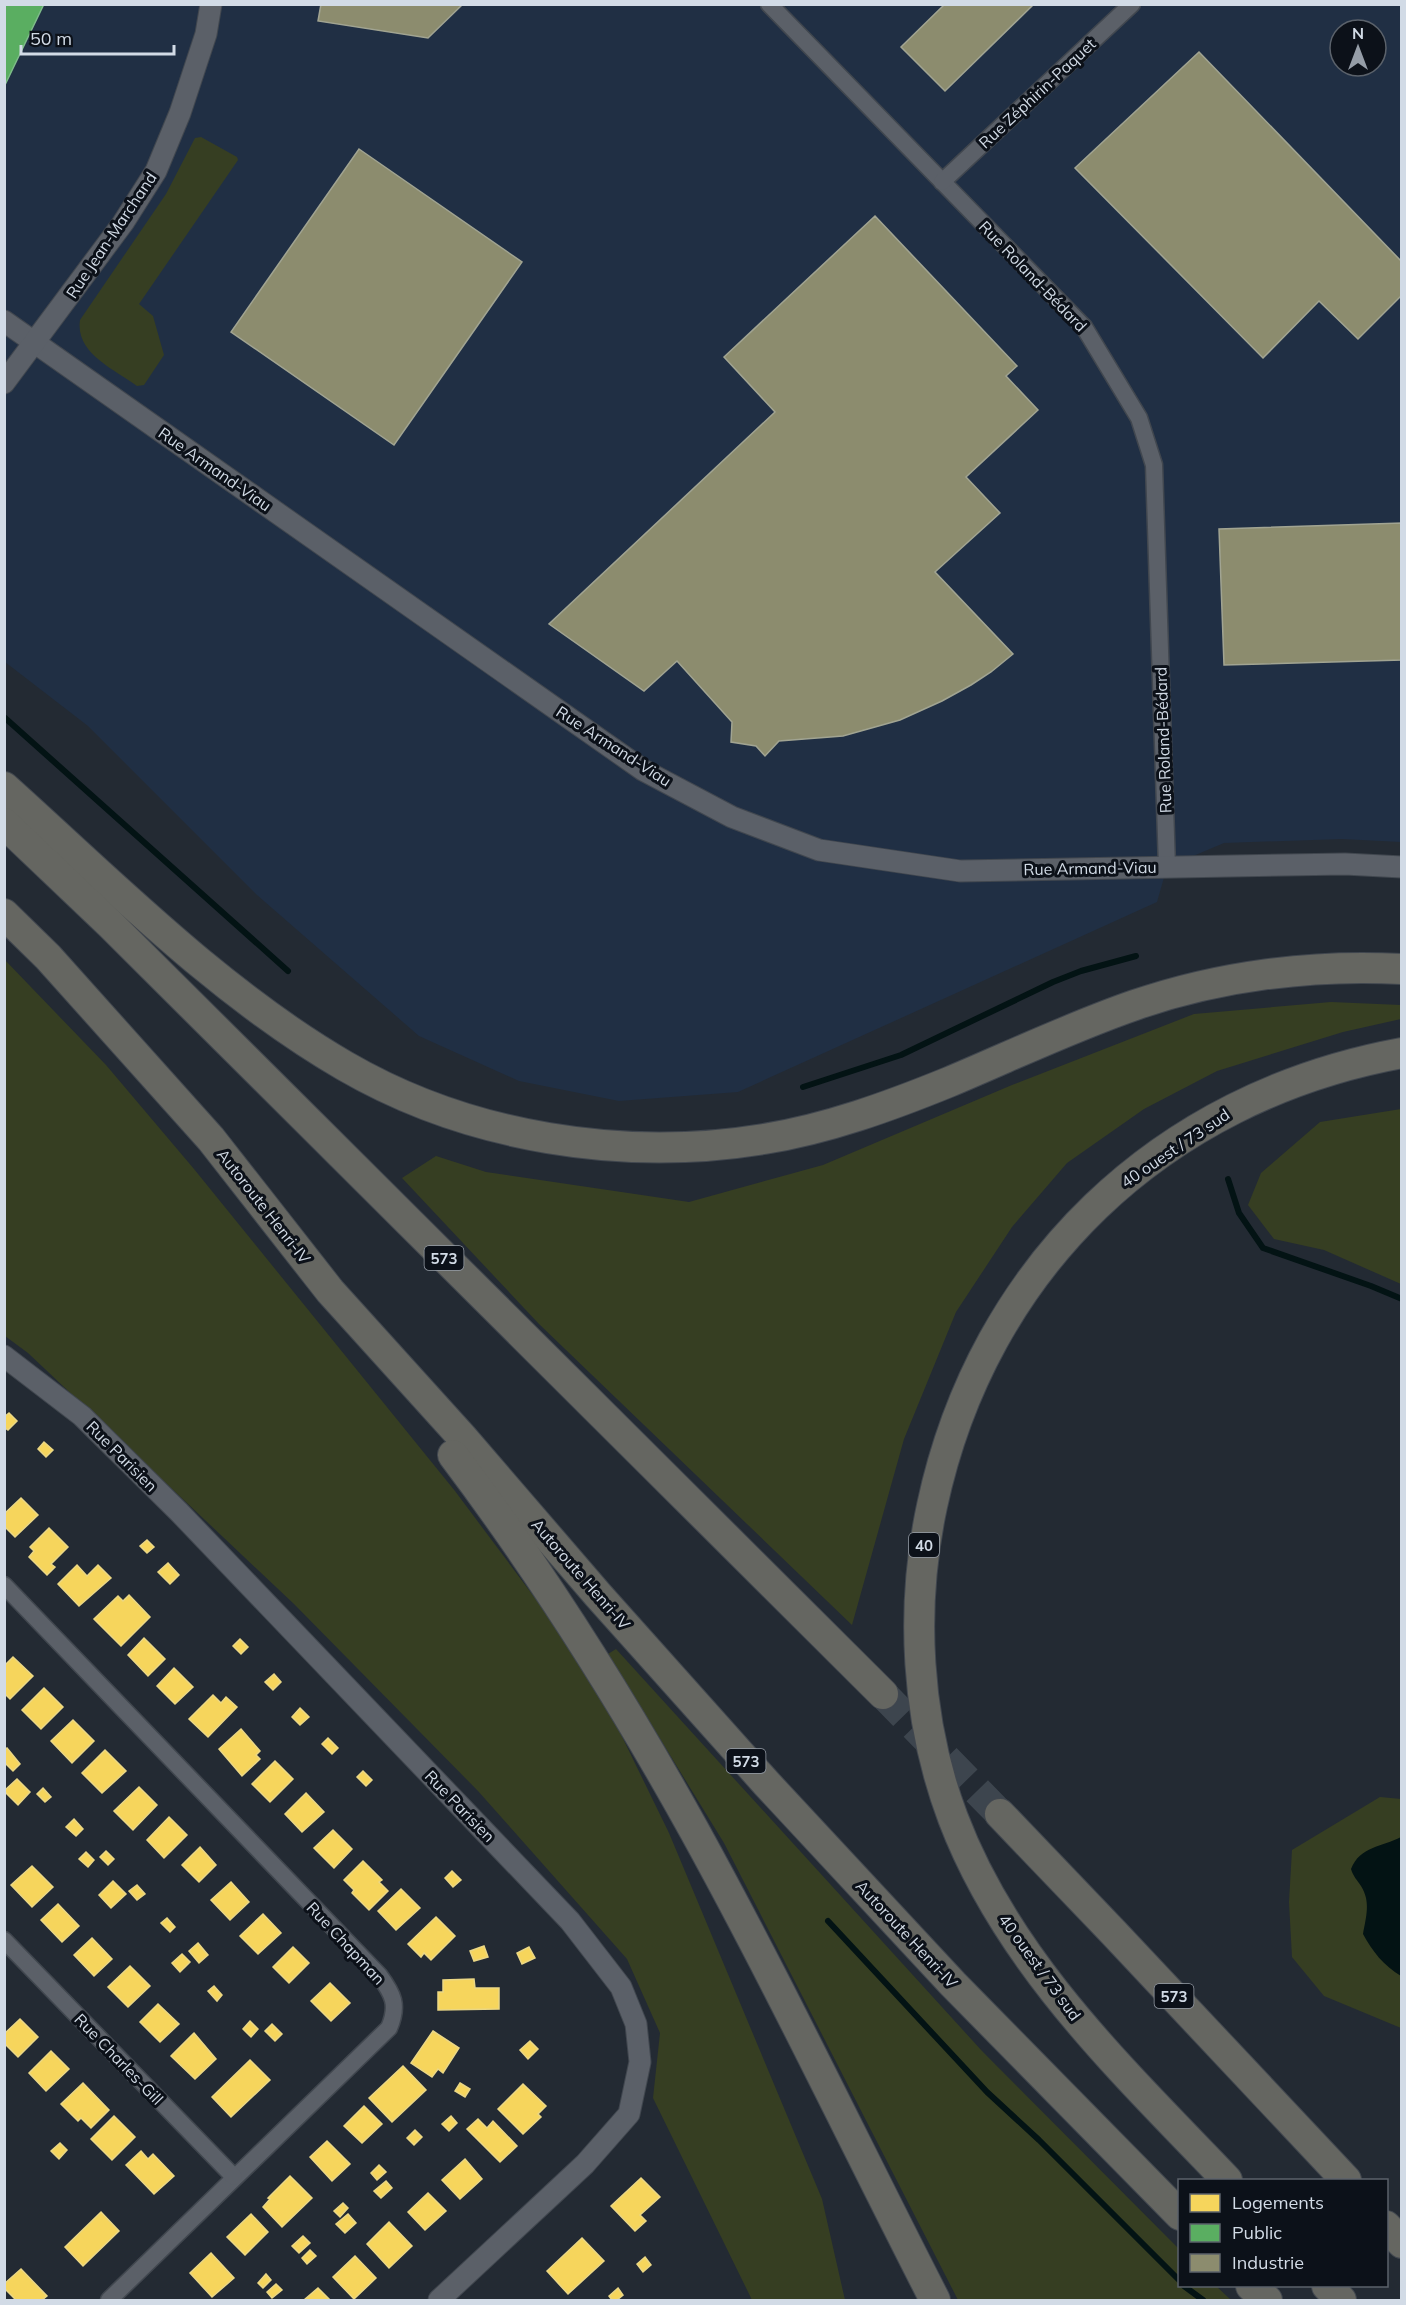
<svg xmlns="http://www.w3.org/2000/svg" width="1406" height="2305" font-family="Mulish,sans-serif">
<rect width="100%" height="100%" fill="#232a33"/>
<!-- built -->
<path fill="#202f44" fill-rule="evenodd" d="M4,5h1397v837l-59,-3 -118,4 -57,24 -10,35 -419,190 -119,9 -100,-20 -100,-45 -162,-141 -169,-169 -83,-64zM1340,30h36v36h-36z"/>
<!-- green -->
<g fill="#363e22">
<path d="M201,137l36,20 1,3 -99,144 14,12 11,39 -20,30 -7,1c-23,-17 -62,-33 -57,-66l86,-126 29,-56z"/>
<path d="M4,959l102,106 88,104 261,322 136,182 78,160 153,366 23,101h-93l-99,-202 7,-65 -33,-74 -149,-168 -184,-187 -266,-251 -23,-17z"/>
<path d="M1331,1002l70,3v14l-58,13 -126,39 -73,38 -77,54 -55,64 -56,85 -52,127 -52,186 -313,-301 -137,-146 34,-22 50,16 203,30 134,-37 189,-80 182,-71z"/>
<path d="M1401,1109v175l-77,-34 -50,-11 -26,-34 13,-32 59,-51z"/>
<path d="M616,1649l366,402 197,198 1,37h36l15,14h-273l-234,-457 -116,-189z"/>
<path d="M1380,1797l21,2v229l-77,-32 -32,-39 -3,-55 3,-52z"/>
</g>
<!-- water -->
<path fill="#031314" d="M1401,1837v139c-17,-10 -29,-25 -38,-42 3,-17 8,-32 -2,-48 -4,-6 -8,-10 -10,-17 9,-23 31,-22 50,-32z"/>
<!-- homes -->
<g fill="#f6d55c" stroke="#ebd785" stroke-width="1.5">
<path d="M9,1413l8,8 -9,9 -4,-3v-10z"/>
<path d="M44,1442l9,8 -7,7 -8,-8z"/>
<path d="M21,1498l17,17 -23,22 -11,-11v-12z"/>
<path d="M49,1528l19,19 -17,17 4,3 -8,8 -18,-18 5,-6 -4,-4z"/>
<path d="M147,1540l7,7 -7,6 -7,-7z"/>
<path d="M168,1563l11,12 -9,9 -12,-12z"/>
<path d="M77,1565l10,11 11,-11 13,13 -32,28 -21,-22z"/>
<path d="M129,1595l21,22 -29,29 -27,-27 24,-23 5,5z"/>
<path d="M144,1638l21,21 -17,17 -20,-21z"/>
<path d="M240,1639l8,8 -7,7 -8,-8z"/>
<path d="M13,1657l20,19 -23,23 -6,-6v-27z"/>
<path d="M174,1668l19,19 -18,17 -18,-18z"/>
<path d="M274,1674l7,8 -8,8 -8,-8z"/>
<path d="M44,1688l19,19 -22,22 -19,-19z"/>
<path d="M213,1695l8,8 5,-6 11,10 -29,30 -19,-18z"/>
<path d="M300,1708l9,9 -9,8 -8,-8z"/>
<path d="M73,1720l21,21 -22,22 -21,-22z"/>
<path d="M241,1729l19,22 -4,4 4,4 -18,17 -23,-27z"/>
<path d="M328,1738l10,10 -6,6 -10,-10z"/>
<path d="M7,1748l13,16 -7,7 -9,-9v-12z"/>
<path d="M105,1750l21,21 -24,22 -20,-20z"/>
<path d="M275,1761l18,18 -23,23 -18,-18z"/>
<path d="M363,1771l9,9 -6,6 -9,-9z"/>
<path d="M17,1779l13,13 -12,13 -14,-14z"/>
<path d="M139,1787l18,18 -24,25 -19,-19z"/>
<path d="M43,1788l8,9 -6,5 -8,-8z"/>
<path d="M306,1793l18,19 -22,20 -17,-18z"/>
<path d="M169,1817l18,18 -23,23 -17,-18z"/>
<path d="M74,1819l9,10 -7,7 -10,-9z"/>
<path d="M333,1830l19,19 -18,19 -20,-20z"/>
<path d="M200,1847l16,18 -17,17 -17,-17z"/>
<path d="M106,1851l8,8 -6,6 -8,-8z"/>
<path d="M86,1852l8,8 -6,7 -9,-8z"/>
<path d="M363,1861l19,19 -3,2 9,9 -19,19 -17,-17 2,-3 -10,-10z"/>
<path d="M32,1866l21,21 -21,20 -21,-22z"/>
<path d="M452,1871l9,9 -8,7 -8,-9z"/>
<path d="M113,1881l13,13 -15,14 -12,-13z"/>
<path d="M231,1882l18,20 -19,18 -19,-20z"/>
<path d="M137,1885l8,9 -8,6 -8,-9z"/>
<path d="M401,1889l19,19 -24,22 -18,-19z"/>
<path d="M58,1904l21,22 -17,16 -21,-22z"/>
<path d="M263,1914l18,19 -23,21 -18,-18z"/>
<path d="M436,1917l19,19 -24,24 -7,-7 -3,4 -13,-13z"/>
<path d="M167,1918l8,9 -5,5 -9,-9z"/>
<path d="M92,1938l20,21 -18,17 -20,-21z"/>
<path d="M198,1943l10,12 -9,8 -10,-12z"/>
<path d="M484,1946l4,11 -14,4 -4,-10z"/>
<path d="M293,1947l16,16 -20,20 -16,-16z"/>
<path d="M529,1947l6,11 -13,6 -5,-11z"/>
<path d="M182,1954l8,8 -10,10 -8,-9z"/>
<path d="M130,1966l20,20 -22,21 -20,-20z"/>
<path d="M474,1979l1,9h24v21l-61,1v-18h5v-12z"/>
<path d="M330,1983l20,20 -19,18 -20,-20z"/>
<path d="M214,1986l8,9 -5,6 -9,-10z"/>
<path d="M158,2004l21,20 -19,18 -20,-20z"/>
<path d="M20,2019l18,18 -20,20 -14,-14v-9z"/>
<path d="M250,2021l8,8 -7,8 -8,-8z"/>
<path d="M272,2024l10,10 -7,7 -10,-10z"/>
<path d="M433,2031l26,17 -16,25 -5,-4 -6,8 -21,-14z"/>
<path d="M194,2033l22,26 -21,20 -24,-23z"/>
<path d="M530,2041l8,8 -10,10 -8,-9z"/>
<path d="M51,2051l18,18 -23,22 -17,-18z"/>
<path d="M250,2060l20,20 -39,37 -19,-20z"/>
<path d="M403,2066l23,24 -34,32 -23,-24z"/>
<path d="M83,2083l26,27 -18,18 -10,-10 -3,3 -17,-17z"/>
<path d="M460,2083l10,6 -5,8 -10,-6z"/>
<path d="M523,2084l23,22 -8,8 3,3 -18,17 -25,-25z"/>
<path d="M364,2106l18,18 -20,19 -18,-17z"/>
<path d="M114,2116l21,21 -23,23 -21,-21z"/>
<path d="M451,2116l6,7 -8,8 -7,-7z"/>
<path d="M478,2119l9,9 6,-7 24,25 -17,16 -33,-33z"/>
<path d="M415,2130l7,7 -8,8 -7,-7z"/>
<path d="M327,2141l23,23 -18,17 -22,-24z"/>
<path d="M60,2143l7,7 -8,9 -8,-8z"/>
<path d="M141,2151l7,8 5,-5 21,22 -20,18 -28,-29z"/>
<path d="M465,2159l17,20 -22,20 -18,-19z"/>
<path d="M379,2165l7,7 -9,8 -6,-7z"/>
<path d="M290,2176l22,22 -30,29 -19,-20 7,-8 -2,-1z"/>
<path d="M641,2178l19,19 -20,18 6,6 -11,10 -24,-25z"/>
<path d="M386,2181l6,7 -11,10 -7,-7z"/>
<path d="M428,2193l18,18 -21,19 -17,-18z"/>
<path d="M343,2203l5,5 -8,9 -6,-6z"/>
<path d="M101,2212l18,19 -36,35 -18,-19z"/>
<path d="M251,2214l17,18 -23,23 -18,-18z"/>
<path d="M348,2214l8,9 -11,10 -9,-9z"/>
<path d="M389,2222l23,24 -23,22 -22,-24z"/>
<path d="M303,2236l7,7 -11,10 -7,-7z"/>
<path d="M582,2238l22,23 -36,33 -21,-23z"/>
<path d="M310,2250l6,6 -9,8 -5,-6z"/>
<path d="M211,2253l23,25 -22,19 -22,-24z"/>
<path d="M355,2256l21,22 -22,21 -21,-22z"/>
<path d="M645,2257l6,8 -8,7 -6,-8z"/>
<path d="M21,2269l26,27 -5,4h-26l-12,-12v-4z"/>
<path d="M266,2274l5,6 -8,8 -5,-5z"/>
<path d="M276,2284l6,6 -10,8 -5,-6z"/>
<path d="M318,2288l12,12h-26z"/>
<path d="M618,2288l5,7 -6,5h-5l-3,-4z"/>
</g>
<!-- public -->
<path fill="#5aae61" stroke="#7ebc89" stroke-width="1.5" d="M4,4h40l-40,83z"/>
<!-- industry -->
<g fill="#8c8c6e" stroke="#a1a492" stroke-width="1.5">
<path d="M321,4h142l-35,34 -110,-17z"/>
<path d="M945,4h89l-89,87 -44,-44z"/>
<path d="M1199,52l203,210v33l-44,44 -39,-38 -56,57 -188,-190z"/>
<path d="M359,149l163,113 -128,183 -163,-113z"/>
<path d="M875,216l142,150 -11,10 32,34 -72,67 34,36 -65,59 78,82 -22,18 -20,13 -29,16 -42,19 -57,16 -64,5 -14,15 -9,-10 -25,-4 1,-20 -55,-61 -33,30 -95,-67 226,-212 -51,-55z"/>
<path d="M1402,523v137l-178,5 -5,-136z"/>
</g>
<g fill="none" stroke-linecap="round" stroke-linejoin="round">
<!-- stream -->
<g stroke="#031314" stroke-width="6">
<path d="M4,717l284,254"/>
<path d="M803,1087l98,-32 152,-73 28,-11 55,-15"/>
<path d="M1228,1179l11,34 24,35 108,38 31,13"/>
<path d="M828,1921l159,171 52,48 141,141"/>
<path d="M1184,2286l19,14"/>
</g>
<!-- motorway-tunnel -->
<path stroke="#3d454e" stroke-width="30" stroke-dasharray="30 15" stroke-linecap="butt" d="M883,1694l117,120"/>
<!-- minor casing -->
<g stroke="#41474f" stroke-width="19">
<g id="minor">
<path d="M769,4l315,323 55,91 15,47 13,402"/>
<path d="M942,182l190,-178"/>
<path d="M4,1585l375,390c14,19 20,30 10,53l-280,272"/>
<path d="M4,1940l230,237"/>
</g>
</g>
<!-- tertiary casing -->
<g stroke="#41474f" stroke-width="23">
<g id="tertiary">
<path d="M4,321l639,449 89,47 87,33 141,21 385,-7 57,3"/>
<path d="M4,383l119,-160 33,-52 24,-58 26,-79 5,-30"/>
<path d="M4,1356l78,60 97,96 391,409 51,66 15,37 4,38 -11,52 -44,50 -146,136"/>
</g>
</g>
<!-- motorway casing -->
<g stroke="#41474f" stroke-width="32">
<g id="motorway">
<path d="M4,787c108,97 215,206 341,279 124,72 279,96 419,73 63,-10 126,-33 185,-57 62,-26 122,-55 186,-77 84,-29 177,-41 267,-36"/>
<path d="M4,823l107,102 772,769"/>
<path d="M4,914l44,43 163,182 119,152 132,146 136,158 169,189 186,200 227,231"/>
<path d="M453,1455c89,118 169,245 241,375 85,154 161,314 241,470"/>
<path d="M1000,1814l113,118 233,248"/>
<path d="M1227,2180c-104,-109 -219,-217 -274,-362 -37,-98 -43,-210 -21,-312 51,-239 229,-409 470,-453"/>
<path d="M1386,2226l16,17"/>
<path d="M1251,2286l16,14"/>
<path d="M1327,2286l14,14"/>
</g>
</g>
<!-- minor -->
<use href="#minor" stroke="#5b6068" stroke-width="16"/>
<!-- tertiary -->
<use href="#tertiary" stroke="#5b6068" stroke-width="21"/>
<!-- motorway -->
<use href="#motorway" stroke="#656661" stroke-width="30"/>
</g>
<g text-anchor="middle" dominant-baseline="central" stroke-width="6" stroke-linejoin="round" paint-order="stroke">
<!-- shield labels -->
<g fill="#0c1119" stroke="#979ea8" stroke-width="1.5">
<rect x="424.5" y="1246" width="39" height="24" rx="4.5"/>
<rect x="909" y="1533" width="30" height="24" rx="4.5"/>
<rect x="726.5" y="1749" width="39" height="24" rx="4.5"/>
<rect x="1154.5" y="1984" width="39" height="24" rx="4.5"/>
</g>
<g font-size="15" font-weight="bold" fill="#d2dbe6">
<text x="444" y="1258">573</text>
<text x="924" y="1545">40</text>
<text x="746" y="1761">573</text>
<text x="1174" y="1996">573</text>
</g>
<!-- street labels -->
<g font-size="16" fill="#d2dbe6" stroke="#0c1119">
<text transform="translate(1037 93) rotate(-43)">Rue Zéphirin-Paquet</text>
<text transform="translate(111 235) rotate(-56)">Rue Jean-Marchand</text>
<text transform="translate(1033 276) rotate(46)">Rue Roland-Bédard</text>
<text transform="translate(215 469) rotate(35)">Rue Armand-Viau</text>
<text transform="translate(1163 740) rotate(-92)">Rue Roland-Bédard</text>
<text transform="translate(614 746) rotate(33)">Rue Armand-Viau</text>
<text transform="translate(1090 868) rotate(-1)">Rue Armand-Viau</text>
<text transform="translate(1175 1148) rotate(-34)">40 ouest / 73 sud</text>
<text transform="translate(264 1206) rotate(52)">Autoroute Henri-IV</text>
<text transform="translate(122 1456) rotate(45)">Rue Parisien</text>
<text transform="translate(581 1574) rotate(49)">Autoroute Henri-IV</text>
<text transform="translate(460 1806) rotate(46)">Rue Parisien</text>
<text transform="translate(907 1934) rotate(47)">Autoroute Henri-IV</text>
<text transform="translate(346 1943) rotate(47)">Rue Chapman</text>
<text transform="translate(1040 1967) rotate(54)">40 ouest / 73 sud</text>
<text transform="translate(119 2059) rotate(46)">Rue Charles-Gill</text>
</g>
</g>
<!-- border -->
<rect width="1406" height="2305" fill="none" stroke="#d2dbe6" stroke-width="12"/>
<!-- legend -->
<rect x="1178" y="2179" width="210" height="108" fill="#0c1119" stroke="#5b626b" stroke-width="1.5"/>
<rect x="1190" y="2194" width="30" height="18" fill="#f6d55c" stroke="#5b626b" stroke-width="1.5"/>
<text x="1232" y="2209" font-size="18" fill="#d2dbe6">Logements</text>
<rect x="1190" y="2224" width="30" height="18" fill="#5aae61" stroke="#5b626b" stroke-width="1.5"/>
<text x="1232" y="2239" font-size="18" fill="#d2dbe6">Public</text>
<rect x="1190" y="2254" width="30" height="18" fill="#8c8c6e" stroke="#5b626b" stroke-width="1.5"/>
<text x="1232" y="2269" font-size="18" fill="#d2dbe6">Industrie</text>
<!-- north arrow -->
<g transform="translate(1358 48)"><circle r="28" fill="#0c1119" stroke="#5b626b" stroke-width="1.5"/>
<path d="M0-4.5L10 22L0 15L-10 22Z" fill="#959da7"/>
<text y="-9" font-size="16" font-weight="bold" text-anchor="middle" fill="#d2dbe6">N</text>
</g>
<!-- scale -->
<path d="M21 45v9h153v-9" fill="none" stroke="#d2dbe6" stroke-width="3"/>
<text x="30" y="45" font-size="18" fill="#d2dbe6" stroke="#0c1119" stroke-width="4.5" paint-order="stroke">50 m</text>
</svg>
